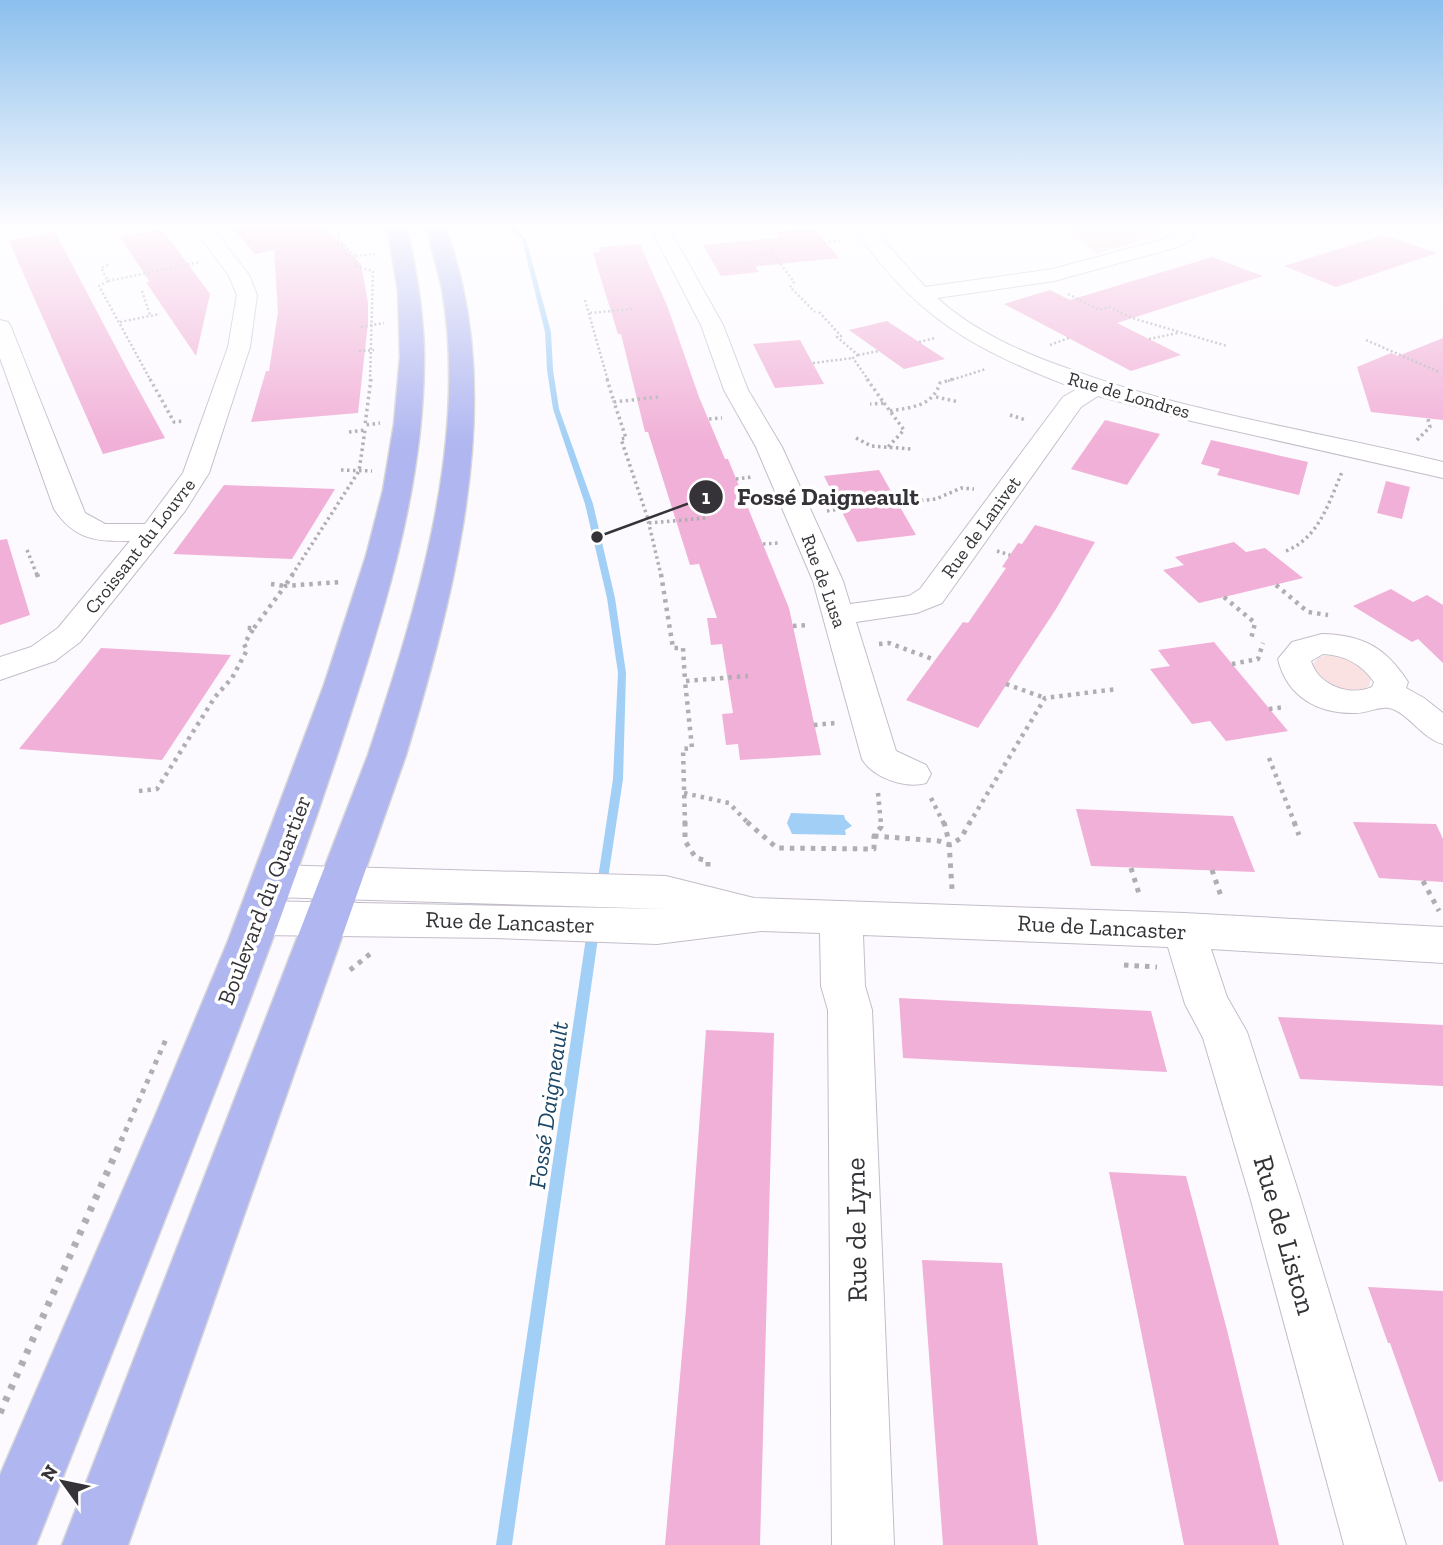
<svg xmlns="http://www.w3.org/2000/svg" width="1443" height="1545" font-family="'Zilla Slab',serif">
<rect width="100%" height="100%" fill="#fcfaff"/>
<!-- green -->
<g fill="#fae1e2">
<path d="M1060,227h105l-6,7 -62,20z"/>
<path d="M1332,655l29,10 10,13 -2,8c-21,12 -41,-1 -56,-16v-6l6,-7z"/>
</g>
<!-- water -->
<path fill="#a1cff5" d="M791,813l53,2 1,4 7,7 -7,4 1,5 -54,-1 -5,-11z"/>
<g fill="none" stroke-linecap="round" stroke-linejoin="round">
<!-- stream -->
<g fill="#a1cff5" fill-rule="evenodd">
<path d="M508,227h5l13,12 25,93 2,38 6,39 34,95 22,94 11,75 -3,106 -16,106 -1,3 -4,1 -4,-1 -1,-3 16,-106 5,-106 -11,-75 -22,-94 -32,-95 -6,-39 -2,-38 -23,-92z"/>
<path d="M593,926l4,2 2,3 -87,614h-16l91,-614 2,-3z"/>
</g>
</g>
<!-- building -->
<g fill="#f1b0d7">
<path d="M232,227h91l38,37 7,39v20l-10,90 -107,9 15,-51h3l9,-59 -4,-62 -19,4z"/>
<path d="M813,228l26,30 -79,8 -3,-2 2,2 -4,1 4,5 -38,4 -18,-31 77,-7 -5,-6z"/>
<path d="M162,229l48,65 -14,62 -50,-74h4l-30,-45z"/>
<path d="M55,232l76,144 34,62 -62,16 -94,-213z"/>
<path d="M1383,235l54,18 -101,34 -52,-21z"/>
<path d="M640,244l28,64 31,89 26,62h3l61,149 32,147 -81,5 -2,-16 -12,1 -4,-31 11,-1 -11,-69 -11,1 -4,-27h10l-18,-54 -9,1 -42,-133h-3l-24,-98h-3l-25,-81 7,-1 -1,-5z"/>
<path d="M1212,257l51,19 -146,47 64,32 -50,16 -127,-67 46,-14 20,10z"/>
<path d="M887,321l32,21 26,17 -41,10 -55,-39z"/>
<path d="M1443,338v82l-72,-8 -14,-45 34,-14 7,3z"/>
<path d="M800,340l24,44 -49,4 -22,-44z"/>
<path d="M1105,420l55,14 -33,51 -56,-16z"/>
<path d="M1211,440l97,22 -9,33 -82,-20 3,-6 -19,-5z"/>
<path d="M879,470l37,65 -59,7 -33,-66z"/>
<path d="M1386,481l24,6 -8,32 -25,-6z"/>
<path d="M224,485l111,4 -43,70 -119,-5z"/>
<path d="M1035,525l60,17 -39,67 -78,119 -72,-28 57,-78 5,1 38,-55 -4,-1 16,-24 4,1z"/>
<path d="M7,539l23,76 -30,10v-85z"/>
<path d="M1234,542l12,10 19,-4 38,30 -104,25 -36,-33 21,-5 -9,-8z"/>
<path d="M1391,589l22,13 14,-7 16,10v58l-25,-24 -6,3 -59,-36z"/>
<path d="M1214,642l18,22 56,67 -62,10 -16,-20 -18,3 -42,-55 20,-3 -12,-16z"/>
<path d="M101,648l130,7 -69,105 -143,-11z"/>
<path d="M1076,809l157,7 22,56 -164,-6z"/>
<path d="M1353,822l83,2 7,15v43l-64,-4z"/>
<path d="M899,998l252,13 16,61 -264,-14z"/>
<path d="M1278,1017l165,8v61l-143,-7z"/>
<path d="M706,1030l68,3 -14,512h-95l21,-236z"/>
<path d="M1109,1172l77,4 41,154 52,215h-95z"/>
<path d="M922,1260l80,3 36,282h-95z"/>
<path d="M1368,1287l75,4v190l-4,1 -49,-139h-2z"/>
</g>
<g fill="none" stroke-linecap="round" stroke-linejoin="round">
<!-- minor casing -->
<g stroke="#c3bdc9" stroke-width="2">
<g id="minor">
<path d="M193,227h19l37,48 8,20 -7,52 -41,126 -24,38 -105,131 -25,19 -55,19v-23l31,-10 27,-19 72,-87c-35,1 -56,-2 -76,-32l-54,-151v-38l8,2 3,5 74,186 20,11h40l38,-51 45,-126 9,-52 -8,-19z"/>
<path d="M650,227h18l55,98 25,65 34,57 61,134 7,23 59,-8 11,-7 143,-192 14,-8c-103,-39 -160,-70 -224,-162h19l53,60 128,-18 111,-30 12,-6 3,-6h18l-6,13 -13,7 -124,34 -117,17c38,34 86,55 135,72 120,44 247,61 371,92v16l-252,-57 -93,-25 -17,11 -139,196 -25,10 -61,9 40,129 30,14 5,9 -5,9c-20,6 -53,-5 -64,-24l-49,-178 -57,-134 -32,-57 -23,-65z"/>
<path d="M1322,634c42,1 64,14 86,48l-2,6 18,10 19,15v31c-22,-6 -35,-32 -54,-36 -9,-2 -23,5 -33,5 -38,1 -69,-16 -78,-54l14,-17zM1323,654c21,1 39,10 51,28l-2,5c-23,10 -54,-2 -61,-26z"/>
<path d="M273,865l393,11 88,22 430,15 259,14v36l-232,-14 16,48 20,35 53,165 106,348h-62l-94,-348 -47,-159 -18,-34 -17,-57 -305,-12 2,51 7,24 22,535h-62l-4,-535 -7,-24 -1,-53 -59,-2 -104,13 -162,-6 -236,-3 -15,-5 -6,-12 6,-12 15,-5 408,8 -394,-12 -14,-5 -6,-11 6,-11z"/>
</g>
</g>
<!-- major casing -->
<g stroke="#d7d6d7" stroke-width="3">
<g id="major">
<path d="M387,227h20c9,44 17,86 17,131 0,126 -38,248 -77,367 -28,86 -58,171 -90,256 -71,189 -147,376 -221,564h-36v-70l156,-361 72,-173 96,-256 42,-129 17,-66 11,-66 6,-67 -2,-66z"/>
<path d="M426,227h20c6,21 13,41 17,62 33,149 -14,323 -57,466l-278,790h-66l306,-790c48,-144 101,-312 74,-466 -4,-20 -11,-41 -16,-62z"/>
</g>
</g>
<!-- path-far4 -->
<g stroke="#b0aeb2" stroke-width="2.5" stroke-dasharray="2 2.5" stroke-linecap="butt">
<path d="M331,227l9,7 -3,5 7,6 -7,1"/>
<path d="M620,227l3,5"/>
<path d="M759,235l35,47 -4,5 25,25"/>
<path d="M829,242l13,-1"/>
<path d="M344,245l10,11"/>
<path d="M768,248l18,-2"/>
<path d="M748,256l24,-2"/>
<path d="M108,265l-7,3 7,13 -9,5 52,95"/>
<path d="M108,281l92,-19"/>
<path d="M142,291l8,24"/>
<path d="M1068,294l31,16 10,-3 23,11 95,28"/>
<path d="M585,300l23,81"/>
<path d="M819,312l22,24 -4,1 21,18"/>
<path d="M590,313l43,-4"/>
<path d="M120,322l40,-8"/>
<path d="M361,327l23,-4"/>
<path d="M1149,339l29,-6"/>
<path d="M1366,340l73,32"/>
<path d="M919,342l16,-4"/>
<path d="M1050,345l19,-7"/>
<path d="M359,351l15,-1"/>
<path d="M858,355l-5,3 16,23"/>
<path d="M858,355l21,-4"/>
<path d="M813,363l40,-5"/>
<path d="M370,381l3,-110 -17,-5 -2,-10 21,-2"/>
<path d="M948,381l38,-12"/>
</g>
<!-- path-far3 -->
<g stroke="#b0aeb2" stroke-width="3.5" stroke-dasharray="2.5 3.5" stroke-linecap="butt">
<path d="M150,379l24,43 10,-1"/>
<path d="M371,379l-6,46 15,-2"/>
<path d="M607,379l7,23"/>
<path d="M867,379l17,24 -14,1"/>
<path d="M658,397l-44,5 12,36 -5,1 26,77 14,59"/>
<path d="M936,397l23,5"/>
<path d="M884,403l20,27 -17,18"/>
<path d="M890,411c22,-4 42,-4 50,-28l13,-4"/>
<path d="M1010,415l16,5"/>
<path d="M709,419l13,-1"/>
<path d="M349,432l16,-2"/>
<path d="M856,438l15,8 40,3"/>
<path d="M1417,440l13,-13 -2,-8"/>
<path d="M341,470l31,1"/>
<path d="M736,479l17,-2"/>
<path d="M897,503l39,-4 25,-11 13,1"/>
<path d="M827,511l13,-2"/>
<path d="M649,523l57,-5"/>
<path d="M763,544l16,-1"/>
<path d="M27,550l10,25"/>
<path d="M997,551l13,4"/>
<path d="M1286,551c33,-13 43,-49 56,-79"/>
<path d="M292,575l67,-104 6,-41"/>
</g>
<!-- path-far2 -->
<g stroke="#b0aeb2" stroke-width="4.5" stroke-dasharray="3.5 5" stroke-linecap="butt">
<path d="M37,574l1,3"/>
<path d="M661,574l12,74h10l2,33 63,-5"/>
<path d="M271,584l14,2 8,-12"/>
<path d="M1276,585l32,27 20,3"/>
<path d="M1224,597l31,26 -4,16"/>
<path d="M793,626l16,-1"/>
<path d="M254,628l31,-42 55,-4"/>
<path d="M879,644l10,-1 46,17"/>
<path d="M1232,664l26,-5 5,-16"/>
<path d="M1006,684l39,14"/>
<path d="M1269,709l17,-2"/>
<path d="M814,725l21,-2"/>
<path d="M1269,758l26,66"/>
<path d="M139,791l18,-2 58,-92 17,-19 15,-28 -3,-6 10,-16h-11"/>
<path d="M684,793l45,10 20,21"/>
<path d="M878,793l3,31"/>
<path d="M931,798l13,26"/>
<path d="M685,824l-2,-75 9,-1 -7,-67"/>
<path d="M969,824l76,-126 72,-9"/>
</g>
<!-- path-far1 -->
<g stroke="#b0aeb2" stroke-width="5" stroke-dasharray="4.5 6" stroke-linecap="butt">
<path d="M685,822v19l11,17 12,3v9"/>
<path d="M747,822l30,26 97,1v-13l7,-9v-5"/>
<path d="M944,822l5,20 3,47"/>
<path d="M1294,822l5,13"/>
<path d="M874,836l65,5 11,4 11,-7 9,-16"/>
<path d="M1131,868l9,29"/>
<path d="M1212,870l10,29"/>
<path d="M1423,881l16,30"/>
<path d="M1124,965l33,2"/>
<path d="M350,970l20,-16"/>
<path d="M121,1141l46,-104"/>
</g>
<!-- path -->
<path stroke="#b0aeb2" stroke-width="7" stroke-dasharray="5 8" stroke-linecap="butt" d="M0,1413l122,-274"/>
<!-- minor -->
<use href="#minor" fill="#fff" fill-rule="evenodd"/>
<!-- major -->
<use href="#major" fill="#b0b7f0" fill-rule="evenodd"/>
</g>
<!-- sky -->
<linearGradient id="sky" x2="0" y2="1"><stop stop-color="#8bbfed"/><stop offset="0.51" stop-color="#fefdff"/><stop offset="1" stop-color="#fefdff" stop-opacity="0"/></linearGradient>
<rect width="1443" height="443" fill="url(#sky)"/>
<g text-anchor="middle" dominant-baseline="central" stroke-width="7" stroke-linejoin="round" paint-order="stroke">
<!-- far-street labels -->
<g font-size="19" fill="#353337" stroke="#fff">
<text transform="translate(1129 395) rotate(16)">Rue de Londres</text>
<text transform="translate(981 527) rotate(-54)">Rue de Lanivet</text>
<text transform="translate(140 546) rotate(-52)">Croissant du Louvre</text>
<text transform="translate(824 581) rotate(70)">Rue de Lusa</text>
</g>
<!-- street labels -->
<g font-size="23" fill="#353337" stroke="#fff">
<text transform="translate(264 900) rotate(-69)">Boulevard du Quartier</text>
<text transform="translate(510 922) rotate(2)">Rue de Lancaster</text>
<text transform="translate(1102 927) rotate(3)">Rue de Lancaster</text>
</g>
<!-- water labels -->
<g font-size="24" font-style="italic" fill="#1b4666" stroke="#fff">
<text transform="translate(548 1105) rotate(-82)">Fossé Daigneault</text>
</g>
<!-- near-street labels -->
<g font-size="28" fill="#353337" stroke="#fff">
<text transform="translate(856 1230) rotate(-91)">Rue de Lyne</text>
<text transform="translate(1285 1235) rotate(74)">Rue de Liston</text>
</g>
</g>
<!-- callouts -->
<path fill="none" stroke="#353337" stroke-width="2.5" d="M597 537L706 497"/>
<g fill="#353337" stroke="#fff" stroke-width="2.5">
<circle cx="597" cy="537" r="7"/>
<circle cx="706" cy="497" r="18"/>
</g>
<g font-size="21" text-anchor="middle" font-weight="bold" fill="#fff">
<text x="706" y="504">1</text>
</g>
<g font-size="24" text-anchor="middle" font-weight="bold" fill="#353337" stroke="#fff" stroke-width="7" stroke-linejoin="round" paint-order="stroke">
<text x="828" y="505">Fossé Daigneault</text>
</g>
<!-- north arrow -->
<g transform="translate(63 1482) rotate(303)" stroke="#ffffff" stroke-width="5" paint-order="stroke">
<path d="M0-5L12 26L0 18L-12 26Z" fill="#353337"/>
<text y="-10" font-size="19" font-weight="bold" text-anchor="middle" fill="#353337">N</text>
</g>
</svg>
